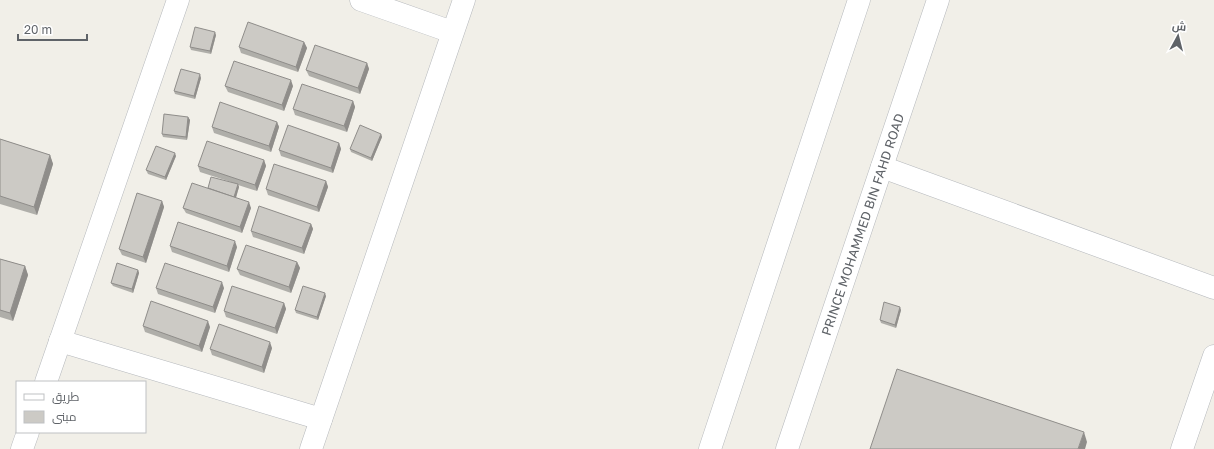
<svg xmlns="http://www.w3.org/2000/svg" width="1214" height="449" font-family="'Golos Text',Cairo,sans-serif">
<rect width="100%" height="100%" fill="#f1efe8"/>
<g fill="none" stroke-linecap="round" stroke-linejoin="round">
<!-- minor casing -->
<g stroke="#b5b8bc" stroke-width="23">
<g id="minor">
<path d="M361,0l91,32"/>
<path d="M882,167l332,121"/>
<path d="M60,341l261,78"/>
<path d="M46,382l132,-382"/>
<path d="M22,449l6,-17"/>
<path d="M311,449l153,-449"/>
<path d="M1182,449l32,-93"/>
</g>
</g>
<!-- tertiary casing -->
<g stroke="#b5b8bc" stroke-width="23">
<g id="tertiary">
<path d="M710,449l149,-449"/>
<path id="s1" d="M787,449l151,-449"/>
</g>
</g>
<!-- minor -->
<use href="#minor" stroke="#fff" stroke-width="22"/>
<!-- tertiary -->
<use href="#tertiary" stroke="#fff" stroke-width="22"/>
</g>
<!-- wall -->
<g fill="#afaea9">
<path d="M216,35l-5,19 -20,-4 -1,-3z"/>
<path d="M304,42l3,6 -9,24 -57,-19 -2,-6z"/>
<path d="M367,63l2,6 -9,25 -51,-18 -3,-6z"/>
<path d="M201,78l-6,21 -20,-5 -1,-3z"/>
<path d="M225,86h68l-9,25 -56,-19z"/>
<path d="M353,101l2,6 -8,25 -52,-17 -2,-6z"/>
<path d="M188,117l2,3 -3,20 -24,-3 -1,-3z"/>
<path d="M277,122l2,5 -8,25 -57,-19 -2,-6z"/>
<path d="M381,134l1,3 -10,24 -21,-9 -1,-3z"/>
<path d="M0,139l50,16 3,9 -16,51 -37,-11z"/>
<path d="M339,143l2,6 -8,24 -52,-17 -2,-6z"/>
<path d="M176,156l-10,24 -18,-6 -2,-4z"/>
<path d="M264,160l2,6 -9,25 -19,-6 1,2 -3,11 15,10 -9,25 -56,-20 -3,-5 25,-20 23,-6 -31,-10 -2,-6z"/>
<path d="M326,181l2,6 -9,25 -51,-17 -2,-6z"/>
<path d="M162,201l2,6 -18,56 -24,-8 -3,-6z"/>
<path d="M311,224l2,5 -9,25 -51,-17 -2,-6z"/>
<path d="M170,246l67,1 -8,25 -57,-20z"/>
<path d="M0,259l25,7 3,9 -15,46 -13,-4z"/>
<path d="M297,262l3,6 -9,25 -51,-18 -3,-6z"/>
<path d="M138,270l1,3 -6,20 -20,-7 -2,-3z"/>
<path d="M156,288h68l-9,25 -57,-19z"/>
<path d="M326,296l-8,24 -22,-7 -1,-3z"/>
<path d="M284,303l2,6 -9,25 -51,-17 -2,-6z"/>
<path d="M901,310l-5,18 -15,-5 -1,-3z"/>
<path d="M143,326l67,1 -8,25 -57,-20z"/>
<path d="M272,348l-8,25 -52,-18 -2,-6z"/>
</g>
<!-- shaded-wall -->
<g fill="#8f8d8a">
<path d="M215,32l1,3 -5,19 -1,-3z"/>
<path d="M304,42l3,6 -9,24 -2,-5z"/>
<path d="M367,63l2,6 -9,25 -2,-6z"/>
<path d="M200,74l1,4 -6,21 -1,-3z"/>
<path d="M291,80l2,6 -9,25 -2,-6z"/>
<path d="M353,101l2,6 -8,25 -3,-6z"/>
<path d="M188,117l2,3 -3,20 -1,-3z"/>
<path d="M277,122l2,5 -8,25 -2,-6z"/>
<path d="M381,134l1,3 -10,24 -1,-3z"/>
<path d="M339,143l2,6 -8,24 -2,-5z"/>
<path d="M175,153l1,3 -10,24 -1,-3z"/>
<path d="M50,155l3,9 -16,51 -3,-8z"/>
<path d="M264,160l2,6 -9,25 -2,-6z"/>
<path d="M326,181l2,6 -9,25 -2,-5z"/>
<path d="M238,184l1,3 -4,13 -1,-3z"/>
<path d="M162,201l2,6 -18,56 -3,-6z"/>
<path d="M249,202l2,6 -9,25 -2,-6z"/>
<path d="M311,224l2,5 -9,25 -2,-6z"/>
<path d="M235,241l2,6 -8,25 -2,-6z"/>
<path d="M297,262l3,6 -9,25 -2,-6z"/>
<path d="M25,266l3,9 -15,46 -3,-8z"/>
<path d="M138,270l1,3 -6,20 -1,-4z"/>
<path d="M222,282l2,6 -9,25 -2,-6z"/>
<path d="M325,293l1,3 -8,24 -1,-3z"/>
<path d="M284,303l2,6 -9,25 -2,-6z"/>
<path d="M900,307l1,3 -5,18 -1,-3z"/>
<path d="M208,321l2,6 -8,25 -3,-6z"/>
<path d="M270,342l2,6 -8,25 -2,-6z"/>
<path d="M1084,432l3,10 -2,7h-7z"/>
</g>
<!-- building -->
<g fill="#cccac5" stroke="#8f8d8a">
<path d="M248,22l56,20 -8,25 -57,-20z"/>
<path d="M195,27l20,5 -5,19 -20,-4z"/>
<path d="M315,45l52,18 -9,25 -52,-18z"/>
<path d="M234,61l57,19 -9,25 -57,-19z"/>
<path d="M181,69l19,5 -6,22 -20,-5z"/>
<path d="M302,84l51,17 -9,25 -51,-17z"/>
<path d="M220,102l57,20 -8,24 -57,-19z"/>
<path d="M164,114l24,3 -2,20 -24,-3z"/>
<path d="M288,125l51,18 -8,25 -52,-18z"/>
<path d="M360,125l21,9 -10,24 -21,-9z"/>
<path d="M0,139l50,16 -16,52 -34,-11z"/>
<path d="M207,141l57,19 -9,25 -57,-19z"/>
<path d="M156,146l19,7 -10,24 -19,-7z"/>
<path d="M274,164l52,17 -9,26 -51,-18z"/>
<path d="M211,177l27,7 -4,13 -26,-9z"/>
<path d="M192,183l57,19 -9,25 -57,-19z"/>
<path d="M137,193l25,8 -19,56 -24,-8z"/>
<path d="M259,206l52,18 -9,24 -51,-17z"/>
<path d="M178,222l57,19 -8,25 -57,-20z"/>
<path d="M246,245l51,17 -8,25 -52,-18z"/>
<path d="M0,259l25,7 -15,47 -10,-3z"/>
<path d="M117,263l21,7 -6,19 -21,-6z"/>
<path d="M165,263l57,19 -9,25 -57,-19z"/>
<path d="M232,286l52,17 -9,25 -51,-17z"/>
<path d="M303,286l22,7 -8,24 -22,-7z"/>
<path d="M151,301l57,20 -9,25 -56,-20z"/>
<path d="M884,302l16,5 -5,18 -15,-5z"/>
<path d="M219,324l51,18 -8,25 -52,-18z"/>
<path d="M897,369l187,63 -6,17h-208z"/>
</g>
<g text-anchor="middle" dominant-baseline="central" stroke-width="3" stroke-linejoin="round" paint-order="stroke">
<!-- street labels -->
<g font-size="13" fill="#5f6368" stroke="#fff">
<text stroke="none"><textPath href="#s1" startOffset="237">PRINCE MOHAMMED BIN FAHD ROAD</textPath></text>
</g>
</g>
<!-- legend -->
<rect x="16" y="381" width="130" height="52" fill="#ffffff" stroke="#bfc1c3"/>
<rect x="24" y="394" width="20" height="6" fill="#ffffff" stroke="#bfc1c3"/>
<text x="52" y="401" font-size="12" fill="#5f6368">طريق</text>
<rect x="24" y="411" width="20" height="12" fill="#cccac5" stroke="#bfc1c3"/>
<text x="52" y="421" font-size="12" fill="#5f6368">مبنى</text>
<!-- north arrow -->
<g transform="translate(1178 36) rotate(7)" stroke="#ffffff" stroke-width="3" paint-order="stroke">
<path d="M0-3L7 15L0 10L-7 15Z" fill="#5f6368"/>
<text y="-6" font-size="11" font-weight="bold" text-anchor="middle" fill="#5f6368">ش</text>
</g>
<!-- scale -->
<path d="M18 34v6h69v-6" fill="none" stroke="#5f6368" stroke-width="2"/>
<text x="24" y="34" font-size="12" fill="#5f6368" stroke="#ffffff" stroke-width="3" paint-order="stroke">20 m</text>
</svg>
